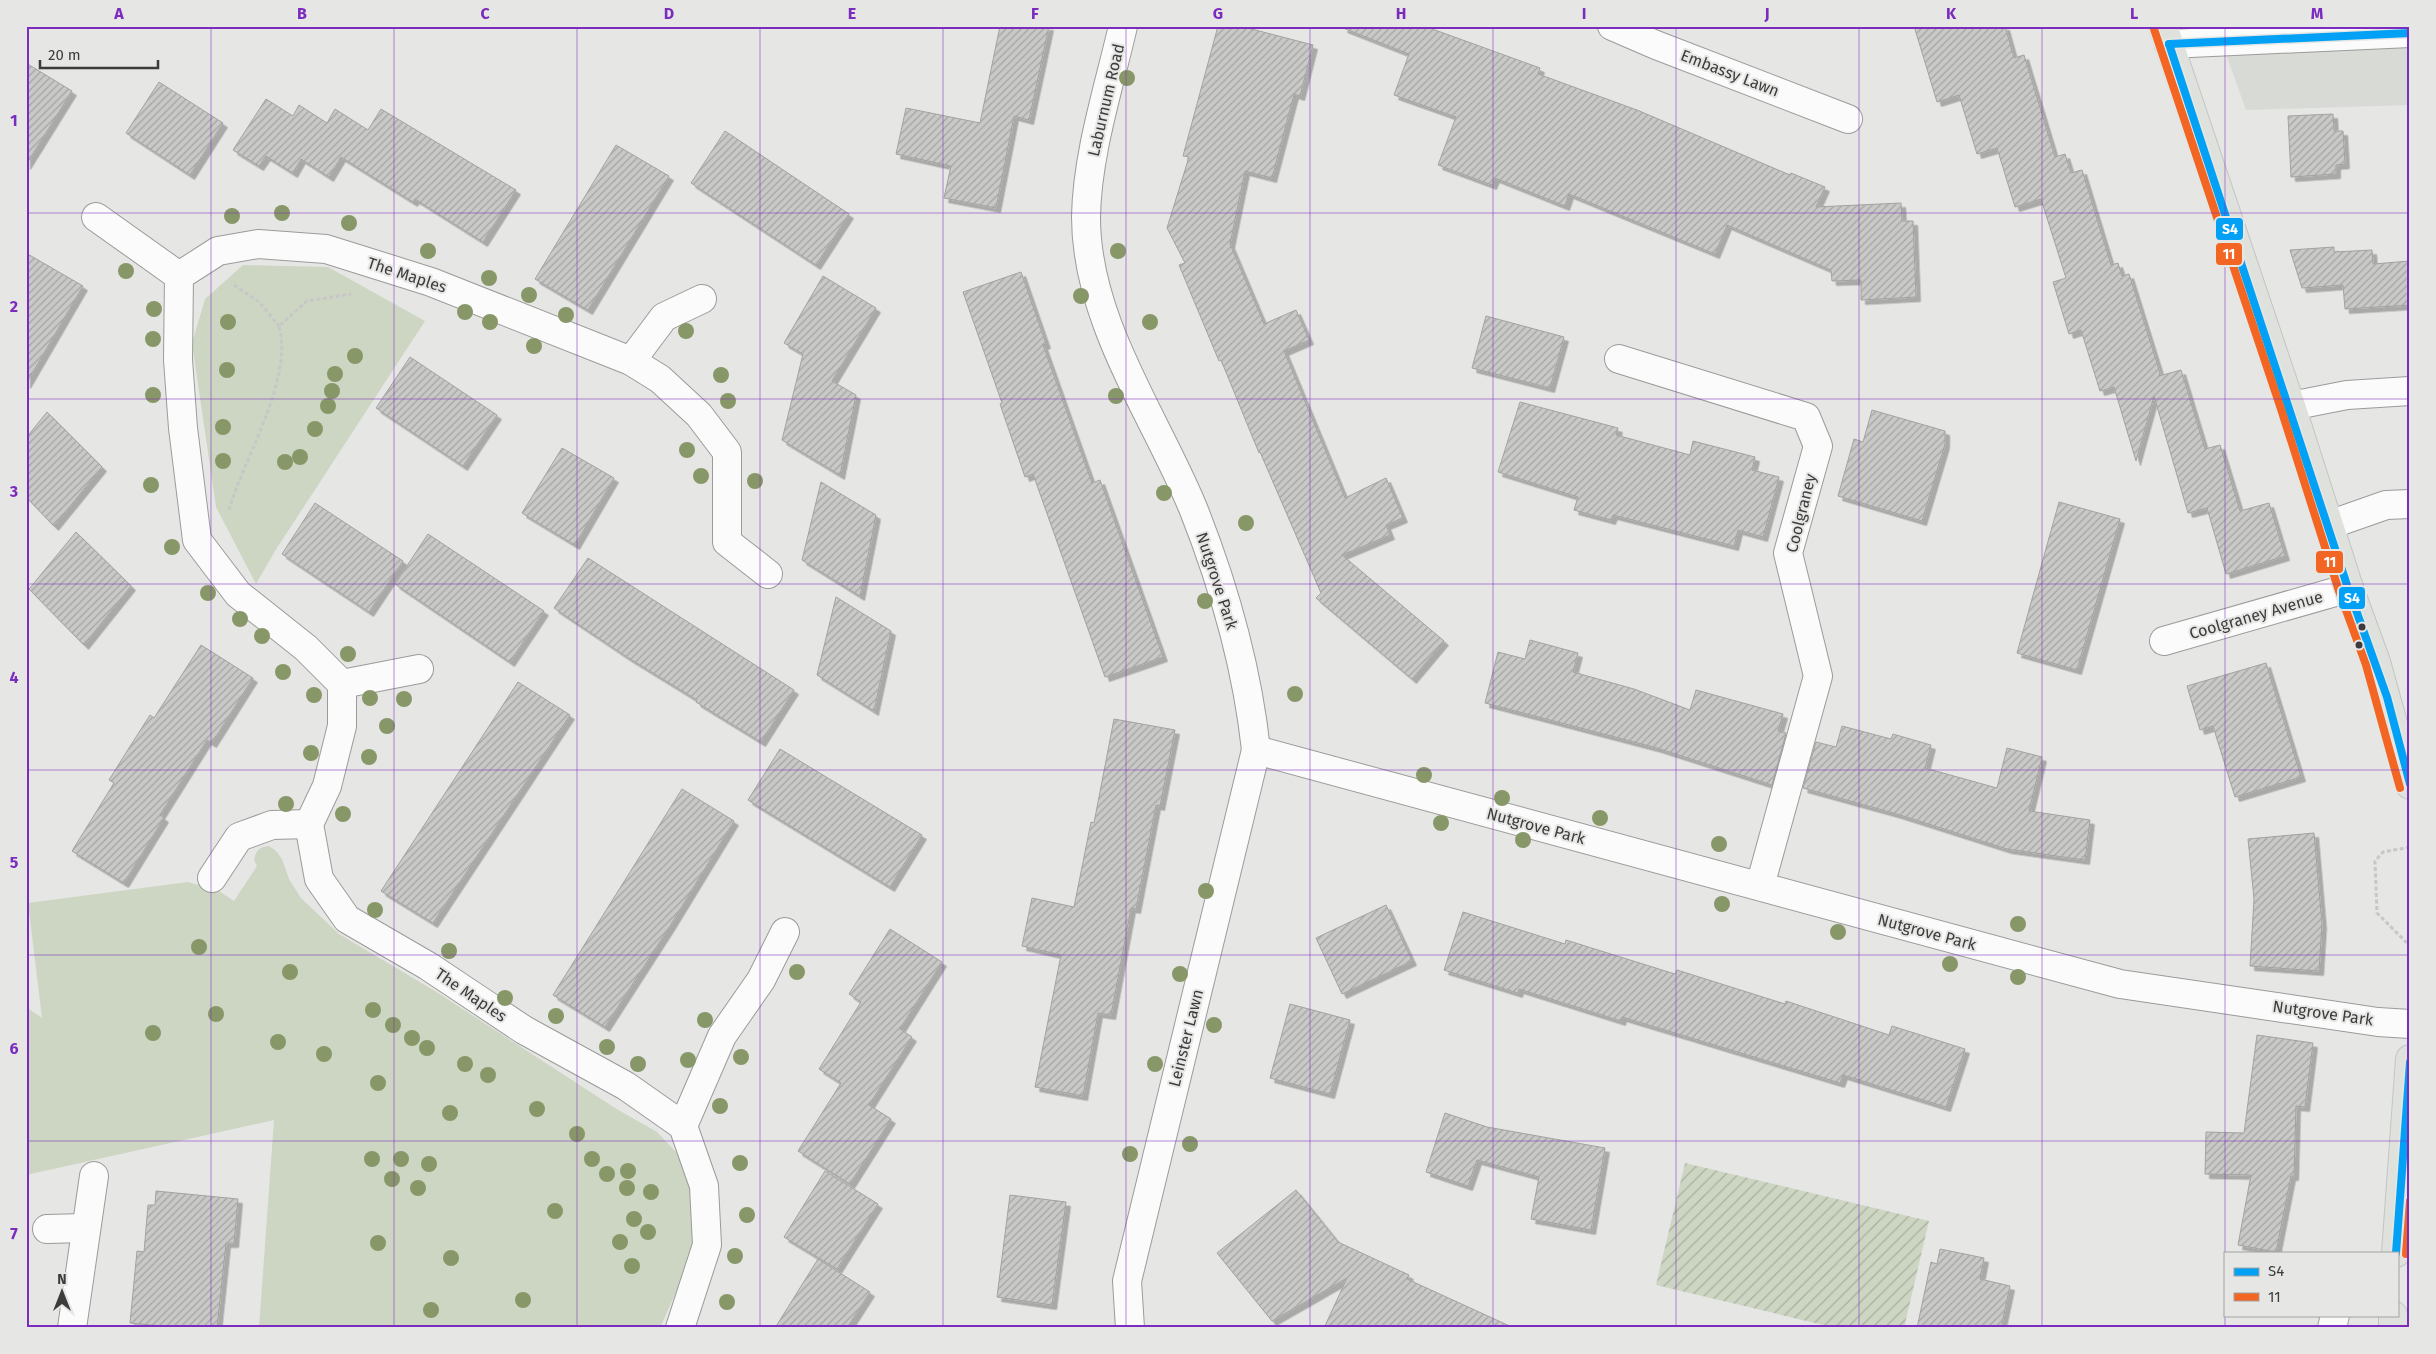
<svg xmlns="http://www.w3.org/2000/svg" width="2436" height="1354" font-family="'Fira Sans',sans-serif">
<defs>
<pattern id="garden-furrows" width="10" height="10" patternUnits="userSpaceOnUse" patternTransform="scale(1.25)"><rect width="10" height="10" fill="#cdd6c2"/><path d="M-1 1l2-2M0 10L10 0M9 11l2-2" fill="none" stroke="#a8af9f"/></pattern>
<pattern id="building-hatch" width="6" height="6" patternUnits="userSpaceOnUse" patternTransform="scale(1.25)"><rect width="6" height="6" fill="#c9c9c8"/><path d="M-1 1l2-2M0 6l6-6M5 7l2-2" fill="none" stroke="#a4a4a4"/></pattern>
<filter id="shadow"><feDropShadow dx="4.5" dy="4.5" stdDeviation="0" flood-color="#0004"/></filter>
</defs>
<rect width="100%" height="100%" fill="#e6e6e5"/>
<!-- built -->
<path fill="#d7dad5" d="M2216,26h194v79l-164,5z"/>
<!-- park -->
<g fill="#cdd6c2">
<path d="M243,265l85,2 97,54 -150,230 -19,33 -40,-77 -24,-164 13,-44z"/>
<path d="M269,846l7,5 6,8 7,20 12,19 38,36 96,57 180,117 42,24 34,36 7,58 -15,50 -23,52h-401l15,-208 -248,55v-168l16,11 -14,-115 160,-21 10,3 3,-6 33,22 23,-35 -3,-6c2,-10 5,-13 15,-14z"/>
</g>
<!-- garden -->
<path fill="url(#garden-furrows)" d="M1685,1163l244,58 -25,107h-68l-180,-43z"/>
<!-- building -->
<g fill="url(#building-hatch)" stroke="#a2a2a1" filter="url(#shadow)">
<path d="M1000,26h49l-20,94 -15,-4 -18,92 -52,-10 7,-32 -55,-12 10,-46 74,15z"/>
<path d="M1218,26h22l73,19 -13,51 -6,-2 -22,84 -27,-7 -15,73 34,80 32,-14 13,30 -25,11 61,147 41,-20 17,40 -17,7 4,10 -48,20 102,86 -32,38 -96,-81 5,-5 -61,-141 -1,1 -38,-93 -2,1 -40,-96 6,-2 -18,-35 22,-71 -6,-1z"/>
<path d="M1344,26h80l116,42 -2,6 99,36 153,65 1,-2 34,14 -9,20 85,-4 1,18h11l3,76 -55,3v-20l-29,1 -1,-11 -104,-45 -12,29 -146,-60 -4,12 -70,-28 -3,7 -54,-20 18,-48 -62,-22 15,-41 -66,-26z"/>
<path d="M1914,26h91l9,32 10,-3 31,102 10,-3 6,19 11,-3 29,95 7,-2 4,13 7,-2 31,99 -1,3 22,-6 24,79 15,-4 20,66 29,-8 16,53 -59,18 -19,-66 -19,5 -34,-117 -18,65 -22,-74 -14,4 -19,-61 -12,4 -16,-52 13,-4 -25,-79 -26,8 -18,-59 -20,6 -18,-59 -22,7z"/>
<path d="M26,63l46,28 -46,74z"/>
<path d="M159,82l64,41 -33,52 -64,-42z"/>
<path d="M266,99l27,17 6,-11 28,18 8,-14 33,21 13,-21 135,81 -33,52 -68,-43 -2,3 -72,-45 -12,20 -28,-18 -8,14 -27,-17 -7,10 -26,-16z"/>
<path d="M2333,114l1,17h9l2,33 -9,1v9l-45,3 -3,-61z"/>
<path d="M725,131l124,83 -33,51 -125,-82z"/>
<path d="M616,145l53,31 -81,134 -53,-31z"/>
<path d="M2334,247v5l38,-2 1,14 37,-3v44l-65,4 -2,-24 -41,3 -12,-38z"/>
<path d="M26,253l57,33 -57,98z"/>
<path d="M1021,272l25,72 -3,1 49,138 8,-3 63,177 -58,20 -72,-203 -8,3 -25,-73 2,-1 -39,-111z"/>
<path d="M823,276l53,32 -44,73 24,14 -16,80 -58,-35 21,-86 -19,-11z"/>
<path d="M1486,316l78,21 -14,51 -78,-20z"/>
<path d="M410,357l87,58 -34,51 -87,-58z"/>
<path d="M1520,402l98,26 -2,7 74,20 3,-14 62,16 -3,13 27,7 -16,60 -25,-7 -4,16 -121,-31 -2,5 -37,-10 4,-13 -80,-25z"/>
<path d="M1872,410l73,21v13l-23,77 -84,-25 16,-57 9,3z"/>
<path d="M47,412l55,55 -48,59 -28,-29v-59z"/>
<path d="M562,448l52,30 -39,67 -53,-32z"/>
<path d="M821,482l55,33 -16,81 -58,-36z"/>
<path d="M2059,502l61,17 -43,151 -60,-17z"/>
<path d="M315,503l88,58 -34,51 -87,-58z"/>
<path d="M76,532l55,54 -47,59 -55,-56z"/>
<path d="M428,534l116,77 -34,51 -115,-78z"/>
<path d="M588,558l206,132 -33,52 -65,-40 1,-2 -70,-43 -73,-49z"/>
<path d="M836,597l55,34 -17,80 -57,-36z"/>
<path d="M1530,640l48,13 -5,19 61,17 56,21 6,-20 87,24 -5,17 8,2 -14,52 -115,-37 -172,-45 13,-51 27,7z"/>
<path d="M201,645l52,33 -41,65 -5,-3 -47,75 4,3 -40,65 -52,-32 42,-68 -5,-3 20,-32 21,-33 4,3z"/>
<path d="M2266,663l35,114 -66,20 -22,-71 -13,4 -13,-44z"/>
<path d="M518,682l52,33 -137,208 -52,-32z"/>
<path d="M1114,719l61,11 -15,76 -4,-1 -20,104 -5,-1 -20,107 -13,-2 -15,83 -48,-9 26,-132 -39,-9 10,-48 42,9 17,-85 3,1z"/>
<path d="M1842,726l49,13 2,-5 38,11 -6,23 72,20 10,-40 35,9 -13,54 61,9 -5,40 -78,-11 -110,-35 -94,-26 13,-46 20,5z"/>
<path d="M780,749l142,86 -32,52 -142,-87z"/>
<path d="M682,789l52,32 -64,105 -65,101 -52,-32z"/>
<path d="M2314,833l8,91 -3,47 -69,-5 4,-67 -6,-60z"/>
<path d="M1386,905l26,56 -70,33 -26,-56z"/>
<path d="M1463,912l102,32 1,-4 109,34 2,-4 108,34 1,-3 103,34 3,-9 73,23 -19,58 -103,-32 -3,8 -218,-66 -1,4 -102,-32 -1,4 -74,-23z"/>
<path d="M890,929l52,33 -42,67 12,8 -43,68 22,14 -41,65 -52,-33 43,-68 -22,-14 42,-67 -12,-8z"/>
<path d="M1290,1004l60,16 -20,74 -60,-16z"/>
<path d="M2257,1035l56,8 -8,64 -9,-1 -2,70h-3l-15,76 -38,-7 13,-70 -46,-1 1,-42 38,1z"/>
<path d="M1445,1113l42,14 118,21 -14,82 -60,-11 8,-42 -62,-17 -9,26 -42,-14z"/>
<path d="M825,1171l53,33 -41,65 -53,-32z"/>
<path d="M1296,1190l42,52 71,33 -2,4 107,49h-190l23,-50 -75,43 -55,-68z"/>
<path d="M156,1191l82,8 -4,44h-8l-9,85h-35l-52,-5 7,-72 7,1 4,-47h7z"/>
<path d="M1010,1195l56,7 -14,103 -55,-8z"/>
<path d="M1940,1249l44,9 -4,21 30,7 -9,42h-84l14,-66 6,2z"/>
<path d="M818,1259l52,33 -23,36h-72z"/>
</g>
<g fill="none" stroke-linecap="round" stroke-linejoin="round">
<!-- minor casing -->
<g stroke="#9b9b9a" stroke-width="30">
<g id="minor">
<path d="M1123,26c-14,61 -36,128 -37,191 0,104 68,197 107,291 31,78 54,158 63,242l864,234 258,38 32,2"/>
<path d="M1612,26l44,19 192,74"/>
<path d="M2169,44l241,-11"/>
<path d="M96,217l83,59"/>
<path d="M1619,359l187,58 12,29 -30,107 30,123 -58,210"/>
<path d="M631,361l33,-44 38,-18"/>
<path d="M2291,406l56,-11 63,-4"/>
<path d="M2329,525l57,-20 24,-1"/>
<path d="M2164,641l185,-53"/>
<path d="M342,684l77,-15"/>
<path d="M212,878l27,-41 33,-12 37,-1"/>
<path d="M683,1126l39,-90 39,-56 24,-48"/>
<path d="M47,1229l39,-1"/>
<path d="M72,1328l22,-152"/>
<path d="M680,1328l27,-83 -3,-59 -21,-60 -57,-40 -102,-56 -96,-64 -81,-47 -28,-40 -10,-55 18,-38 15,-60v-42l-36,-36 -68,-54 -41,-54 -14,-112 -5,-68 1,-84 39,-25 40,-7 68,5 105,33 200,79 29,18 39,36 28,37v90l41,32"/>
<path d="M1130,1328l-3,-47 129,-531"/>
<path d="M2332,1328l3,-13"/>
</g>
</g>
<!-- major casing -->
<g stroke="#c4c4c3" stroke-width="30">
<g id="major">
<path d="M2163,26l128,380 58,182 27,74 34,123"/>
<path d="M2396,1253l14,-194"/>
<path d="M2393,1328v-13"/>
</g>
</g>
<!-- path -->
<g stroke="#c7c7c7" stroke-width="3" stroke-dasharray="4 2.5" stroke-linecap="butt">
<path d="M234,285l25,17 20,24"/>
<path d="M229,510c15,-53 65,-131 50,-184l28,-25 44,-7"/>
<path d="M2410,847l-27,5 -8,9 2,52 33,33"/>
</g>
<!-- minor -->
<use href="#minor" stroke="#fbfbfb" stroke-width="28"/>
<!-- major -->
<use href="#major" stroke="#dfe2dc" stroke-width="28"/>
<!-- bus-1 casing -->
<g stroke="#e6e7e4" stroke-width="11">
<g id="bus-1">
<path d="M2169,44l177,538 41,115 23,87"/>
<path d="M2169,44l241,-11"/>
<path d="M2396,1253l14,-191"/>
</g>
</g>
<!-- bus-2 casing -->
<g stroke="#e6e7e4" stroke-width="11">
<g id="bus-2">
<path d="M2154,29l127,380 58,182 27,74 34,123"/>
<path d="M2406,1254l4,-53"/>
</g>
</g>
<!-- bus-1 -->
<use href="#bus-1" stroke="#03a1f5" stroke-width="8"/>
<!-- bus-2 -->
<use href="#bus-2" stroke="#f26522" stroke-width="8"/>
</g>
<!-- trees -->
<g fill="#879768">
<circle cx="1127" cy="78" r="8"/>
<circle cx="282" cy="213" r="8"/>
<circle cx="232" cy="216" r="8"/>
<circle cx="349" cy="223" r="8"/>
<circle cx="428" cy="251" r="8"/>
<circle cx="1118" cy="251" r="8"/>
<circle cx="126" cy="271" r="8"/>
<circle cx="489" cy="278" r="8"/>
<circle cx="529" cy="295" r="8"/>
<circle cx="1081" cy="296" r="8"/>
<circle cx="154" cy="309" r="8"/>
<circle cx="465" cy="312" r="8"/>
<circle cx="566" cy="315" r="8"/>
<circle cx="228" cy="322" r="8"/>
<circle cx="490" cy="322" r="8"/>
<circle cx="1150" cy="322" r="8"/>
<circle cx="686" cy="331" r="8"/>
<circle cx="153" cy="339" r="8"/>
<circle cx="534" cy="346" r="8"/>
<circle cx="355" cy="356" r="8"/>
<circle cx="227" cy="370" r="8"/>
<circle cx="335" cy="374" r="8"/>
<circle cx="721" cy="375" r="8"/>
<circle cx="332" cy="391" r="8"/>
<circle cx="153" cy="395" r="8"/>
<circle cx="1116" cy="396" r="8"/>
<circle cx="728" cy="401" r="8"/>
<circle cx="328" cy="406" r="8"/>
<circle cx="223" cy="427" r="8"/>
<circle cx="315" cy="429" r="8"/>
<circle cx="687" cy="450" r="8"/>
<circle cx="300" cy="457" r="8"/>
<circle cx="223" cy="461" r="8"/>
<circle cx="285" cy="462" r="8"/>
<circle cx="701" cy="476" r="8"/>
<circle cx="755" cy="481" r="8"/>
<circle cx="151" cy="485" r="8"/>
<circle cx="1164" cy="493" r="8"/>
<circle cx="1246" cy="523" r="8"/>
<circle cx="172" cy="547" r="8"/>
<circle cx="208" cy="593" r="8"/>
<circle cx="1205" cy="601" r="8"/>
<circle cx="240" cy="619" r="8"/>
<circle cx="262" cy="636" r="8"/>
<circle cx="348" cy="654" r="8"/>
<circle cx="283" cy="672" r="8"/>
<circle cx="1295" cy="694" r="8"/>
<circle cx="314" cy="695" r="8"/>
<circle cx="370" cy="698" r="8"/>
<circle cx="404" cy="699" r="8"/>
<circle cx="387" cy="726" r="8"/>
<circle cx="311" cy="753" r="8"/>
<circle cx="369" cy="757" r="8"/>
<circle cx="1424" cy="775" r="8"/>
<circle cx="1502" cy="798" r="8"/>
<circle cx="286" cy="804" r="8"/>
<circle cx="343" cy="814" r="8"/>
<circle cx="1600" cy="818" r="8"/>
<circle cx="1441" cy="823" r="8"/>
<circle cx="1523" cy="840" r="8"/>
<circle cx="1719" cy="844" r="8"/>
<circle cx="1206" cy="891" r="8"/>
<circle cx="1722" cy="904" r="8"/>
<circle cx="375" cy="910" r="8"/>
<circle cx="2018" cy="924" r="8"/>
<circle cx="1838" cy="932" r="8"/>
<circle cx="199" cy="947" r="8"/>
<circle cx="449" cy="951" r="8"/>
<circle cx="1950" cy="964" r="8"/>
<circle cx="290" cy="972" r="8"/>
<circle cx="797" cy="972" r="8"/>
<circle cx="1180" cy="974" r="8"/>
<circle cx="2018" cy="977" r="8"/>
<circle cx="505" cy="998" r="8"/>
<circle cx="373" cy="1010" r="8"/>
<circle cx="216" cy="1014" r="8"/>
<circle cx="556" cy="1016" r="8"/>
<circle cx="705" cy="1020" r="8"/>
<circle cx="393" cy="1025" r="8"/>
<circle cx="1214" cy="1025" r="8"/>
<circle cx="153" cy="1033" r="8"/>
<circle cx="412" cy="1038" r="8"/>
<circle cx="278" cy="1042" r="8"/>
<circle cx="607" cy="1047" r="8"/>
<circle cx="427" cy="1048" r="8"/>
<circle cx="324" cy="1054" r="8"/>
<circle cx="741" cy="1057" r="8"/>
<circle cx="688" cy="1060" r="8"/>
<circle cx="465" cy="1064" r="8"/>
<circle cx="638" cy="1064" r="8"/>
<circle cx="1155" cy="1064" r="8"/>
<circle cx="488" cy="1075" r="8"/>
<circle cx="378" cy="1083" r="8"/>
<circle cx="720" cy="1106" r="8"/>
<circle cx="537" cy="1109" r="8"/>
<circle cx="450" cy="1113" r="8"/>
<circle cx="577" cy="1134" r="8"/>
<circle cx="1190" cy="1144" r="8"/>
<circle cx="1130" cy="1154" r="8"/>
<circle cx="372" cy="1159" r="8"/>
<circle cx="401" cy="1159" r="8"/>
<circle cx="592" cy="1159" r="8"/>
<circle cx="740" cy="1163" r="8"/>
<circle cx="429" cy="1164" r="8"/>
<circle cx="628" cy="1171" r="8"/>
<circle cx="607" cy="1174" r="8"/>
<circle cx="392" cy="1179" r="8"/>
<circle cx="418" cy="1188" r="8"/>
<circle cx="627" cy="1188" r="8"/>
<circle cx="651" cy="1192" r="8"/>
<circle cx="555" cy="1211" r="8"/>
<circle cx="747" cy="1215" r="8"/>
<circle cx="634" cy="1219" r="8"/>
<circle cx="648" cy="1232" r="8"/>
<circle cx="620" cy="1242" r="8"/>
<circle cx="378" cy="1243" r="8"/>
<circle cx="735" cy="1256" r="8"/>
<circle cx="451" cy="1258" r="8"/>
<circle cx="632" cy="1266" r="8"/>
<circle cx="523" cy="1300" r="8"/>
<circle cx="727" cy="1302" r="8"/>
<circle cx="431" cy="1310" r="8"/>
</g>
<!-- grid -->
<path fill="none" stroke="#7b2cbf" stroke-width="1" stroke-opacity="0.55" d="M211,26v1302M394,26v1302M577,26v1302M760,26v1302M943,26v1302M1126,26v1302M1310,26v1302M1493,26v1302M1676,26v1302M1859,26v1302M2042,26v1302M2225,26v1227M26,213h2384M26,399h2384M26,584h2384M26,770h2384M26,955h2384M26,1141h2384M2225,1315v13"/>
<!-- markers -->
<g fill="#3b3c3b" stroke="#e6e7e4" stroke-width="2">
<circle cx="2362" cy="627" r="4.5"/>
<circle cx="2359" cy="645" r="4.5"/>
</g>
<g text-anchor="middle" dominant-baseline="central" stroke-width="4" stroke-linejoin="round" paint-order="stroke">
<!-- street labels -->
<g font-size="16" fill="#3b3c3b" stroke="#e6e7e4">
<text transform="translate(1730 73) rotate(21)">Embassy Lawn</text>
<text transform="translate(1106 100) rotate(-77)">Laburnum Road</text>
<text transform="translate(407 275) rotate(18)">The Maples</text>
<text transform="translate(1801 513) rotate(-76)">Coolgraney</text>
<text transform="translate(1217 581) rotate(72)">Nutgrove Park</text>
<text transform="translate(2256 615) rotate(-16)">Coolgraney Avenue</text>
<text transform="translate(1536 826) rotate(15)">Nutgrove Park</text>
<text transform="translate(1927 932) rotate(15)">Nutgrove Park</text>
<text transform="translate(471 995) rotate(34)">The Maples</text>
<text transform="translate(2323 1013) rotate(8)">Nutgrove Park</text>
<text transform="translate(1186 1038) rotate(-76)">Leinster Lawn</text>
</g>
</g>
<g stroke="#e6e7e4" stroke-width="2">
<rect x="2215" y="217" width="29" height="24" rx="5" fill="#03a1f5"/>
<rect x="2215" y="242" width="28" height="24" rx="5" fill="#f26522"/>
<rect x="2315" y="550" width="29" height="24" rx="5" fill="#f26522"/>
<rect x="2338" y="586" width="28" height="24" rx="5" fill="#03a1f5"/>
</g>
<g font-size="14" text-anchor="middle" font-weight="bold" fill="#fff">
<text x="2230" y="234">S4</text>
<text x="2229" y="259">11</text>
<text x="2330" y="567">11</text>
<text x="2352" y="603">S4</text>
</g>
<!-- border -->
<rect width="2436" height="1354" fill="none" stroke="#e6e7e4" stroke-width="55"/>
<!-- legend -->
<rect x="2224" y="1252" width="175" height="65" fill="#e6e7e4" stroke="#a2a3a0"/>
<rect x="2234" y="1268" width="25" height="8" fill="#03a1f5" stroke="#a2a3a0"/>
<text x="2268" y="1276" font-size="15" fill="#3b3c3b">S4</text>
<rect x="2234" y="1293" width="25" height="8" fill="#f26522" stroke="#a2a3a0"/>
<text x="2268" y="1302" font-size="15" fill="#3b3c3b">11</text>
<!-- north arrow -->
<g transform="translate(62 1292)" stroke="#e6e7e4" stroke-width="4" paint-order="stroke">
<path d="M0-4L9 19L0 12L-9 19Z" fill="#3b3c3b"/>
<text y="-8" font-size="14" font-weight="bold" text-anchor="middle" fill="#3b3c3b">N</text>
</g>
<!-- scale -->
<path d="M40 60v8h118v-8" fill="none" stroke="#3b3c3b" stroke-width="2.5"/>
<text x="48" y="60" font-size="15" fill="#3b3c3b" stroke="#e6e7e4" stroke-width="4" paint-order="stroke">20 m</text>
<rect x="28" y="28" width="2380" height="1298" fill="none" stroke="#7b2cbf" stroke-width="2"/>
<g font-size="16" text-anchor="middle" font-weight="bold" fill="#7b2cbf">
<text x="119" y="19">A</text>
<text x="302" y="19">B</text>
<text x="485" y="19">C</text>
<text x="669" y="19">D</text>
<text x="852" y="19">E</text>
<text x="1035" y="19">F</text>
<text x="1218" y="19">G</text>
<text x="1401" y="19">H</text>
<text x="1584" y="19">I</text>
<text x="1767" y="19">J</text>
<text x="1951" y="19">K</text>
<text x="2134" y="19">L</text>
<text x="2317" y="19">M</text>
<text x="14" y="126">1</text>
<text x="14" y="312">2</text>
<text x="14" y="497">3</text>
<text x="14" y="683">4</text>
<text x="14" y="868">5</text>
<text x="14" y="1054">6</text>
<text x="14" y="1239">7</text>
</g>
</svg>
